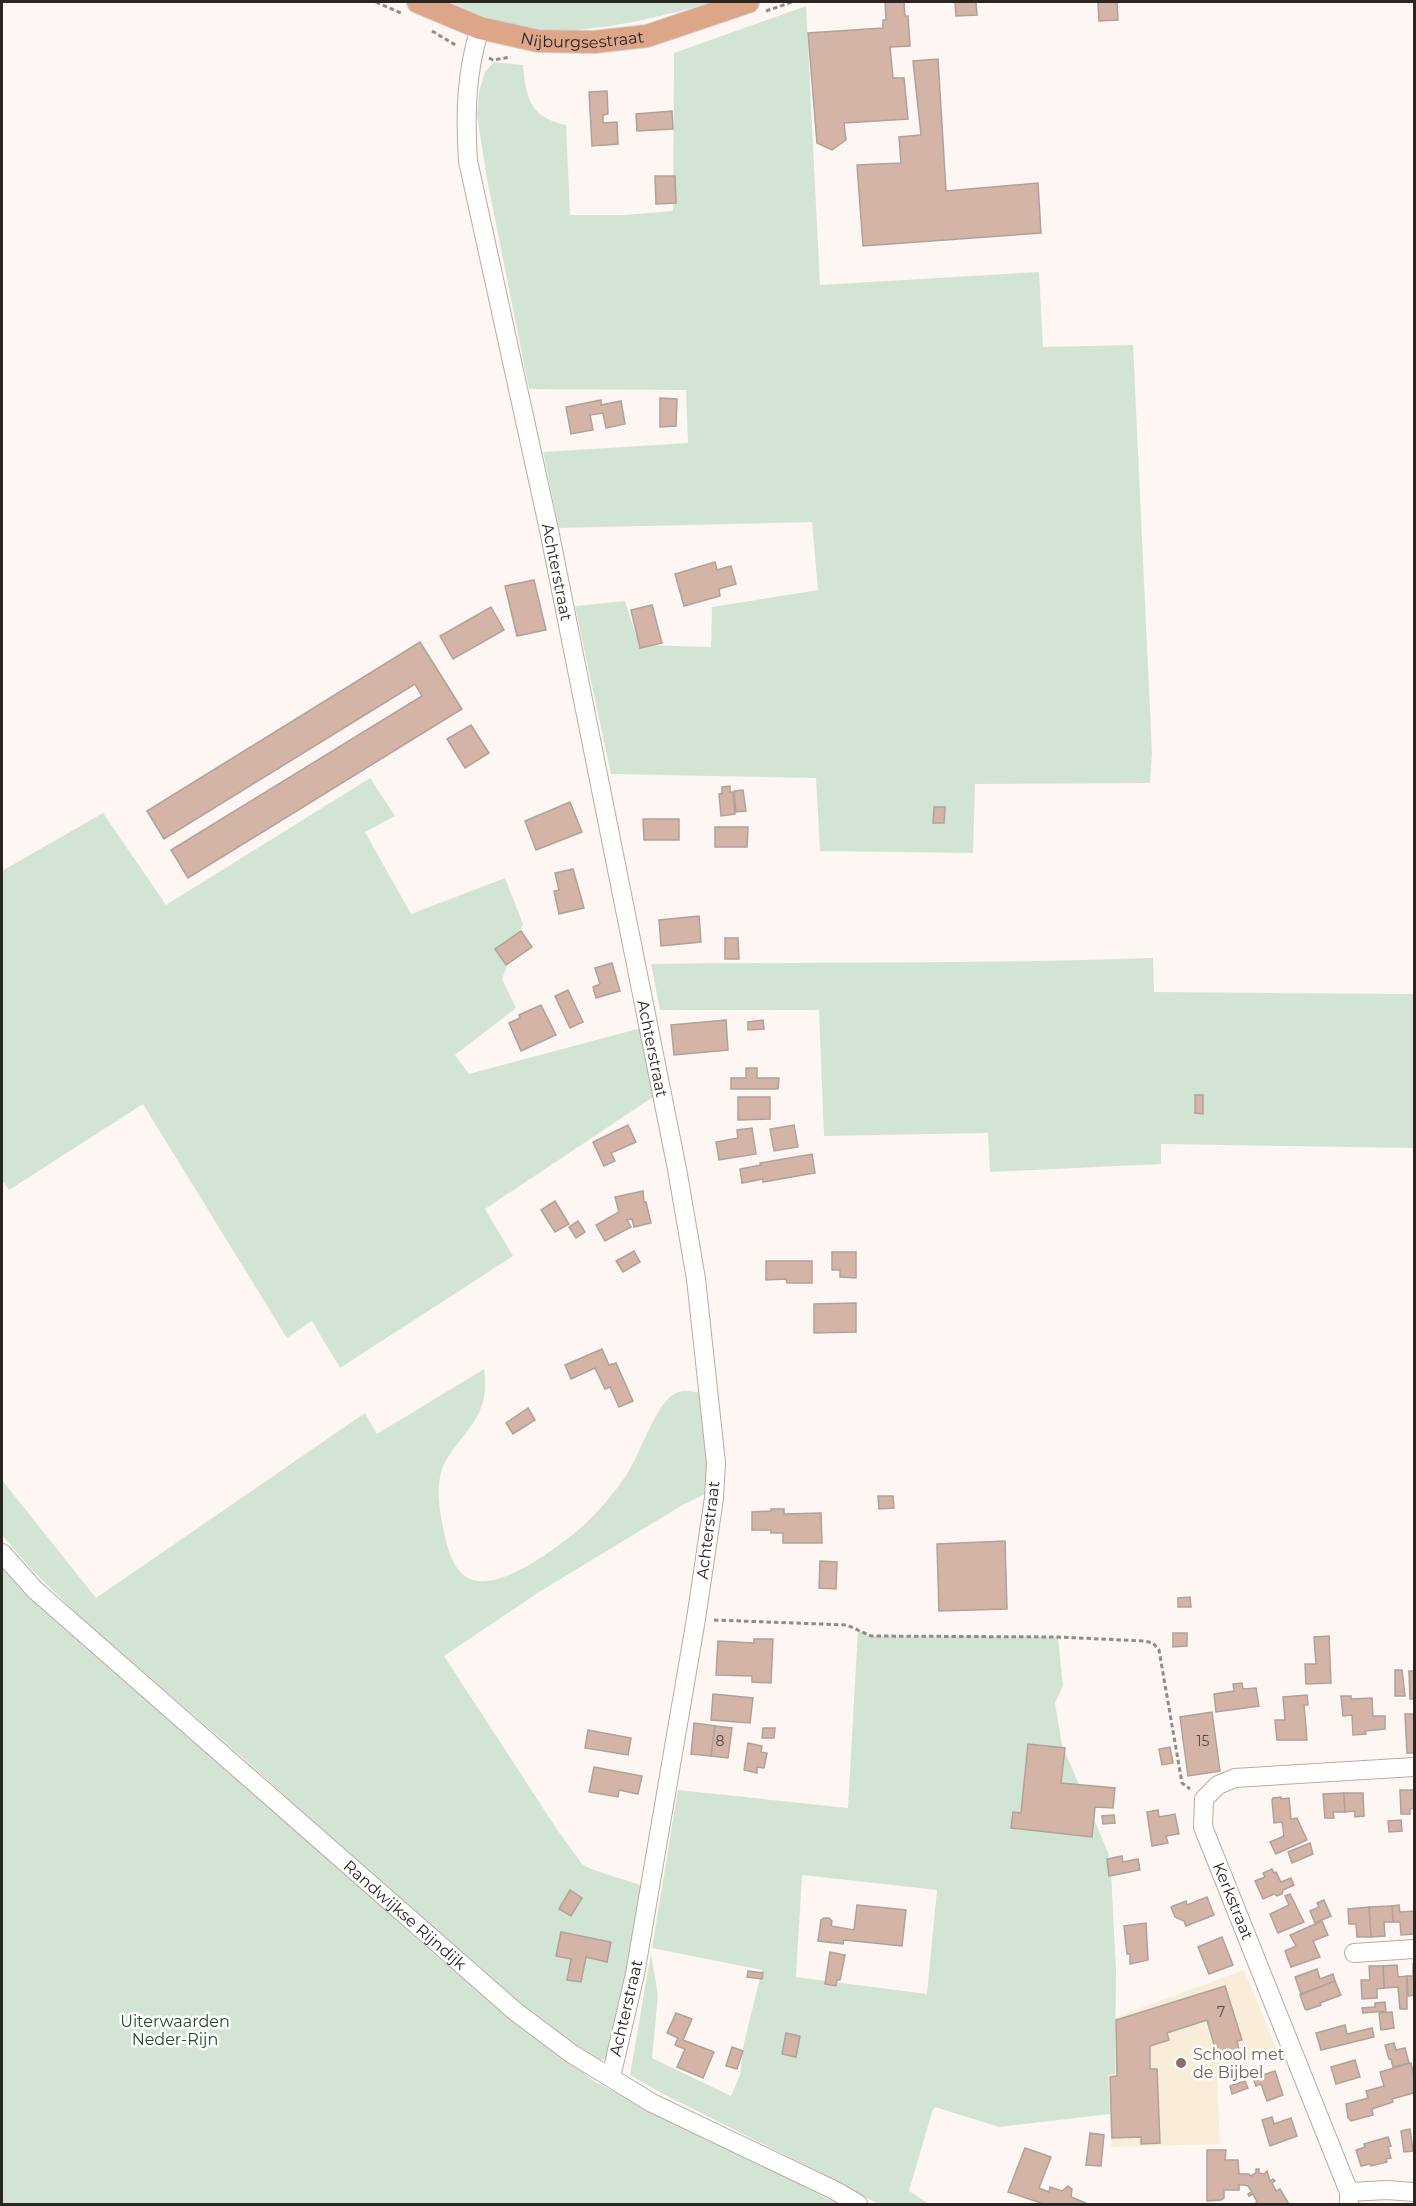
<svg xmlns="http://www.w3.org/2000/svg" width="1416" height="2206" font-family="Montserrat,sans-serif">
<rect width="100%" height="100%" fill="#fef6f3"/>
<!-- education -->
<path fill="#f7edd8" d="M1244,1970l34,82 -61,22 3,70 -109,3 -3,-73h7l1,-57z"/>
<!-- green -->
<g fill="#d2e5d4" fill-rule="evenodd">
<path d="M450,2h264c-54,15 -135,36 -190,26 -26,-5 -50,-15 -74,-26z"/>
<path d="M806,6l14,279 219,-13 4,75 90,-2 19,408 -2,30 -175,1 -2,69 -153,-2 -4,-73 -205,-4 -36,-168 50,-5 14,44 72,2 1,-40 106,-17 -6,-68 -253,6 -16,-76 145,-9 -2,-53 -157,-1 -42,-210 -10,-64 2,-23 6,-20 9,-10 29,3c3,34 7,52 43,60l4,90h54l49,-4 1,-158z"/>
<path d="M370,778l25,38 -30,16 46,82 94,-36 18,46 -21,55 14,29 -61,47 14,19 176,-47 14,66 -174,116 28,47 -173,112 -28,-47 -25,17 -144,-234 -134,86 -7,-10v-309l101,-58 63,92z"/>
<path d="M1153,958l1,34 260,2v154l-253,-4v20l-171,8 -2,-39 -164,3 -5,-126h-159l-9,-46c168,-2 335,0 502,-6z"/>
<path d="M484,1369c5,36 -7,50 -28,77 -6,8 -13,17 -15,27 -5,19 -1,40 3,59 3,14 8,35 21,44 28,21 90,-27 112,-45 18,-15 34,-34 48,-54 14,-20 28,-65 44,-79 10,-10 21,-8 34,-4l5,69v30l-22,10 -147,89 -95,64 112,172 26,36 9,5 52,17 -20,129 -16,43 -6,2 -49,-29 -116,-97 -186,-170 -171,-148 -47,-46 -30,-35v-55l94,118 269,-185 12,21z"/>
<path d="M2,1562l43,49 203,175 187,169 93,77 69,51 241,121h-836z"/>
<path d="M858,1630l13,6 187,1 5,49 -8,17 7,42 46,107 3,20 5,98 -1,104 -7,1 2,39 -111,13 -64,-20 -3,5 -23,79 20,13h-51l-63,-34 -148,-74 -37,-21 21,-122 7,42 -6,63 79,38 9,-21 4,-32 18,-73 -110,-22 26,-158 170,18zM802,1875l135,15 -10,104 -131,-17z"/>
</g>
<!-- building -->
<g fill="#d3b4a7" stroke="#b1a199" stroke-width="1.5">
<path d="M885,2h19l1,14h3l2,30 -20,1 3,31h11l4,41 -64,4 2,17 -14,10 -15,-7 -9,-110 75,-5v-8h3z"/>
<path d="M955,2h21l1,13 -21,1z"/>
<path d="M1098,2h19l1,18 -19,1z"/>
<path d="M938,59l8,132 92,-8 3,50 -178,13 -6,-81 44,-2 -2,-26 22,-2 -8,-74z"/>
<path d="M607,91l1,23 -5,1v8l14,-1 1,22 -26,2 -3,-54z"/>
<path d="M672,111l1,18 -36,2 -1,-17z"/>
<path d="M655,176h20l1,27 -20,1z"/>
<path d="M660,398l17,1 -1,27 -16,1z"/>
<path d="M601,400v5l20,-4 4,23 -19,4 -3,-15 -13,2 3,15 -22,4 -5,-27z"/>
<path d="M715,562l2,8 14,-4 5,18 -17,5 1,7 -36,10 -9,-32z"/>
<path d="M534,580l12,50 -29,6 -12,-50z"/>
<path d="M652,605l10,38 -22,5 -9,-38z"/>
<path d="M491,607l13,23 -51,29 -13,-23z"/>
<path d="M420,642l42,67 -274,169 -17,-28 251,-154 -7,-12 -251,155 -17,-28z"/>
<path d="M471,725l18,28 -24,15 -18,-29z"/>
<path d="M730,786v6h3l2,22 -14,2 -2,-22 3,-1v-6z"/>
<path d="M743,790l3,21 -10,1 -2,-21z"/>
<path d="M570,802l12,30 -46,18 -11,-29z"/>
<path d="M934,807h11l-1,16h-11z"/>
<path d="M643,819h36v21h-35z"/>
<path d="M715,827h33l-1,20h-32z"/>
<path d="M573,869l11,39 -25,6 -5,-23 5,-1 -4,-17z"/>
<path d="M699,916l2,26 -40,4 -2,-26z"/>
<path d="M521,931l11,16 -26,18 -11,-16z"/>
<path d="M725,938h13l1,21h-14z"/>
<path d="M612,963l8,28 -24,7 -3,-11 7,-3 -5,-16z"/>
<path d="M568,990l15,32 -13,6 -15,-32z"/>
<path d="M541,1005l15,30 -35,16 -12,-28 11,-5 -1,-3z"/>
<path d="M726,1020l2,30 -54,5 -3,-30z"/>
<path d="M763,1020l1,9 -16,1v-8z"/>
<path d="M746,1068h11v10h22l-1,11h-47v-11h15z"/>
<path d="M1195,1095h8v19l-8,-1z"/>
<path d="M738,1097h32v22l-32,1z"/>
<path d="M628,1125l8,17 -25,11 4,8 -11,5 -11,-24z"/>
<path d="M794,1125l4,22 -24,4 -4,-22z"/>
<path d="M752,1128l4,26 -37,6 -3,-18 22,-4 -1,-8z"/>
<path d="M812,1154l3,19 -52,9v-3l-21,4 -2,-14 21,-4 -1,-2z"/>
<path d="M643,1191l1,11h2l5,21 -17,4 -2,-8 -5,1 4,7 -26,14 -9,-16 23,-13 -4,-15z"/>
<path d="M555,1201l14,23 -14,8 -14,-22z"/>
<path d="M578,1221l7,11 -9,6 -7,-11z"/>
<path d="M634,1251l6,11 -17,10 -7,-11z"/>
<path d="M832,1252h24v26l-16,-1v-7h-8z"/>
<path d="M766,1261h46v22h-25l-1,-4 -20,1z"/>
<path d="M856,1303v29l-42,1v-29z"/>
<path d="M602,1349l7,16 7,-2 17,38 -14,6 -9,-20 -5,2 -10,-21 -24,11 -6,-14z"/>
<path d="M528,1408l7,12 -22,14 -7,-11z"/>
<path d="M878,1496h15l1,12 -15,1z"/>
<path d="M771,1509h13v5l37,-1 1,30h-39v-10h-12v-3h-19v-18l19,-1z"/>
<path d="M1005,1541l2,68 -68,2 -2,-67z"/>
<path d="M820,1561l17,1 -1,27 -17,-1z"/>
<path d="M1190,1597l1,10h-13v-9z"/>
<path d="M1173,1633h14v13l-14,1z"/>
<path d="M1329,1636l2,47 -25,1 -1,-20h11l-2,-27z"/>
<path d="M754,1639h19l-2,44 -19,-1v-6l-36,-1 2,-34 36,2z"/>
<path d="M1395,1670h7l3,26h-10z"/>
<path d="M1409,1671h5v28h-4z"/>
<path d="M1242,1683l1,6 13,-1 3,18 -43,6 -2,-18 20,-3 -1,-7z"/>
<path d="M713,1694l40,4 -3,25 -39,-3z"/>
<path d="M1307,1695l1,10h-4l3,35h-30l-2,-20h10l-2,-23z"/>
<path d="M1341,1696h10v3l21,-1 1,18h12v13l-20,2 1,3 -13,1 -1,-20 -9,1z"/>
<path d="M1212,1712l8,59 -32,5 -8,-59z"/>
<path d="M1405,1714h9v39h-7z"/>
<path d="M694,1723l21,3 -4,30 -20,-2z"/>
<path d="M715,1726l17,2 -4,30 -17,-2z"/>
<path d="M763,1728h12l-1,10h-12z"/>
<path d="M588,1730l43,8 -3,17 -43,-7z"/>
<path d="M748,1743l14,3 -1,6 6,1 -3,15 -7,-1v6l-13,-3z"/>
<path d="M1028,1744l37,4 -4,35 54,5 -2,20 -18,-1 -3,30 -81,-9 2,-16 8,1z"/>
<path d="M1170,1747l3,16 -11,2 -3,-16z"/>
<path d="M594,1767l48,9 -4,18 -19,-4 -1,7 -29,-5z"/>
<path d="M1400,1790h14v18l-4,1v5h-9z"/>
<path d="M1344,1793l1,19h-12l1,6h-9l-2,-24z"/>
<path d="M1344,1793h19l1,23 -9,1v-6l-10,1z"/>
<path d="M1281,1797v2l8,-1 2,21 6,-1 10,22 -31,14 -6,-12 14,-6 -2,-14 -8,1 -2,-23 1,-2z"/>
<path d="M1158,1810l1,7 16,-3 4,20 -13,2 2,7 -16,3 -5,-34z"/>
<path d="M1114,1815l1,8 -12,1 -1,-8z"/>
<path d="M1401,1820l1,11 -13,1 -1,-11z"/>
<path d="M1310,1843l3,11 -21,9 -4,-11z"/>
<path d="M1122,1856l1,6 15,-3 2,11 -31,6 -2,-17z"/>
<path d="M1272,1869l2,4 2,-1 5,10 10,-4 3,7 -11,5 -1,4 -5,2 -3,-2 -11,5 -8,-18 10,-4 -2,-4z"/>
<path d="M570,1890l12,8 -11,18 -12,-7z"/>
<path d="M1290,1894l14,28 -26,11 -8,-19 19,-9 -4,-9z"/>
<path d="M1207,1897l7,18 -28,11 -2,-5 -9,-4 -4,-10 15,-6 1,4z"/>
<path d="M1324,1900l7,16 -16,7 -5,-12 9,-4 -2,-4z"/>
<path d="M857,1905l49,5 -4,36 -58,-6 -1,4 -25,-3 3,-21 3,-2h5l3,3 -1,5 23,4z"/>
<path d="M1399,1905l1,7 14,-1v23l-13,1 -1,-13h-7l-1,-16z"/>
<path d="M1392,1906l1,16h-9l1,14 -14,1 -2,-30z"/>
<path d="M1369,1907l2,30h-14l-1,-13h-7l-1,-15z"/>
<path d="M1322,1921l6,14 -15,6 7,16 -29,10 -6,-16 11,-5 -6,-11z"/>
<path d="M1146,1923l2,37 -18,4v-10h-3l-3,-28z"/>
<path d="M561,1932l50,10 -4,20 -21,-5 -5,25 -14,-2 4,-21 -15,-3z"/>
<path d="M1222,1937l11,28 -24,9 -11,-27z"/>
<path d="M830,1952l15,3 -5,25h-3l-1,6 -11,-2z"/>
<path d="M1413,1964h1v31l-6,1 -1,-20h6z"/>
<path d="M1397,1965l1,12 9,-1v33h-7l-2,-22 -14,1 -1,-22z"/>
<path d="M1369,1966h14l1,22 -7,1v9l-15,1 -1,-19h9z"/>
<path d="M1317,1969l3,10 13,-5 2,7 -34,13 -6,-17z"/>
<path d="M748,1971l15,2 -1,6 -15,-2z"/>
<path d="M1335,1981l6,14 -21,8 1,2 -14,5 -2,-1 -5,-14z"/>
<path d="M1225,1986l17,54 -5,1 2,9 -27,9 -3,-9 6,-2 -8,-28 -40,13 2,7 -19,6v23h7l3,74 -19,1v-7l-29,1 -2,-61 7,-1 -1,-56z"/>
<path d="M1385,2002l1,9 -23,2 -1,-5 13,-1v-4z"/>
<path d="M1392,2012l2,16 -13,2 -2,-17z"/>
<path d="M676,2013l16,6 -9,21 31,12 -11,26 -26,-11 8,-18 -10,-4 3,-7 -11,-5z"/>
<path d="M1345,2025l2,9 25,-6 2,9 -53,13 -5,-17z"/>
<path d="M786,2033l14,3 -4,21 -14,-3z"/>
<path d="M1394,2043l2,7 9,-2 4,15 -16,4 -2,-8h-2l-4,-14z"/>
<path d="M732,2047l11,4 -6,18 -11,-3z"/>
<path d="M1355,2060l5,17 -24,7 -5,-17z"/>
<path d="M1411,2063l3,14v16l-22,6 1,3 -21,7 1,6 -22,6 -3,-3 -2,-14 22,-6 -2,-7 18,-5 -4,-14z"/>
<path d="M1275,2071l8,24 -16,6 -6,-17 -5,2 -3,-8z"/>
<path d="M1245,2081l3,7 -16,6 -2,-8z"/>
<path d="M1272,2117l2,7 17,-6 6,18 -27,10 -8,-26z"/>
<path d="M1410,2129l3,22 -9,1 -3,-21z"/>
<path d="M1090,2133l14,2 -3,31 -15,-1z"/>
<path d="M1388,2137l3,9 -3,1 3,11 -5,1 1,3 -16,4 -1,-2 -9,2 -5,-16 9,-3 -1,-3z"/>
<path d="M1025,2148l26,9 -12,31 10,4 1,-5 12,4 6,-5 4,3 -1,8 15,6v1h-42l-36,-12z"/>
<path d="M1207,2150h19l-1,10h13l1,14h10l2,2 5,-3v-4h3v4l5,1 3,-3 3,10 3,-2 2,2 -3,2 4,8 4,-2 9,15h-35l3,-2 -4,-8 -4,2 -1,-2 4,-2 -4,-6 -4,-1h-5v5h-15v8l-3,2 -14,1z"/>
</g>
<g fill="none" stroke-linecap="round" stroke-linejoin="round">
<!-- minor casing -->
<g stroke="#bbaaa3" stroke-width="20">
<g id="minor">
<path id="s1" d="M480,28c-14,44 -15,87 -12,133l81,369 128,639 19,110 20,184 -2,35 -18,121 -61,355 -24,103"/>
<path id="s2" d="M2,1553l33,37 481,422 56,42 80,49 182,87 24,14"/>
<path d="M1354,1953l60,-4"/>
<path d="M1349,2192l38,-2 27,2"/>
<path d="M1349,2204v-12l-146,-365 1,-28 14,-14 17,-7 179,-11"/>
</g>
</g>
<!-- major casing -->
<g stroke="#d5d3d3" stroke-width="24">
<g id="major">
<path id="s3" d="M418,2l62,26 58,13 56,1 53,-6 101,-34"/>
</g>
</g>
<!-- path -->
<g stroke="#928b88" stroke-width="3" stroke-dasharray="4.5 3" stroke-linecap="butt">
<path d="M376,2l25,11"/>
<path d="M766,11l26,-9"/>
<path d="M432,31l25,15"/>
<path d="M489,58l4,2 18,-3"/>
<path d="M714,1620l133,5 24,11 187,1 86,4 9,2 6,7 23,133 8,6"/>
</g>
<!-- minor -->
<use href="#minor" stroke="#fff" stroke-width="18"/>
<!-- major -->
<use href="#major" stroke="#dda688" stroke-width="22"/>
</g>
<!-- markers -->
<circle fill="#8d6e63" stroke="#fff" stroke-width="2" cx="1181" cy="2063" r="6"/>
<g text-anchor="middle" dominant-baseline="central" stroke-width="5" stroke-linejoin="round" paint-order="stroke">
<!-- number labels -->
<g font-size="14" fill="#554943">
<text x="720" y="1741">8</text>
<text x="1203" y="1741">15</text>
<text x="1221" y="2012">7</text>
</g>
<!-- street labels -->
<g font-size="16" fill="#2b2522" stroke="#fff">
<text stroke="none"><textPath href="#s3" startOffset="171">Nijburgsestraat</textPath></text>
<text stroke="none"><textPath href="#s1" startOffset="555">Achterstraat</textPath></text>
<text stroke="none"><textPath href="#s1" startOffset="1041">Achterstraat</textPath></text>
<text transform="translate(708 1530) rotate(-83)">Achterstraat</text>
<text transform="translate(1233 1901) rotate(68)">Kerkstraat</text>
<text stroke="none"><textPath href="#s2" startOffset="542">Randwijkse Rijndijk</textPath></text>
<text transform="translate(626 2008) rotate(-77)">Achterstraat</text>
</g>
<!-- park labels -->
<g font-size="16" fill="#234b2a" stroke="#fff">
<text x="175" y="2021">Uiterwaarden<tspan x="175" dy="18">Neder-Rijn</tspan></text>
</g>
<!-- education labels -->
<g font-size="16" fill="#785e54" stroke="#fff" text-anchor="start">
<text x="1193" y="2054">School met<tspan x="1193" dy="18">de Bijbel</tspan></text>
</g>
</g>
<!-- border -->
<rect width="1416" height="2206" fill="none" stroke="#2b2522" stroke-width="6"/>
</svg>
